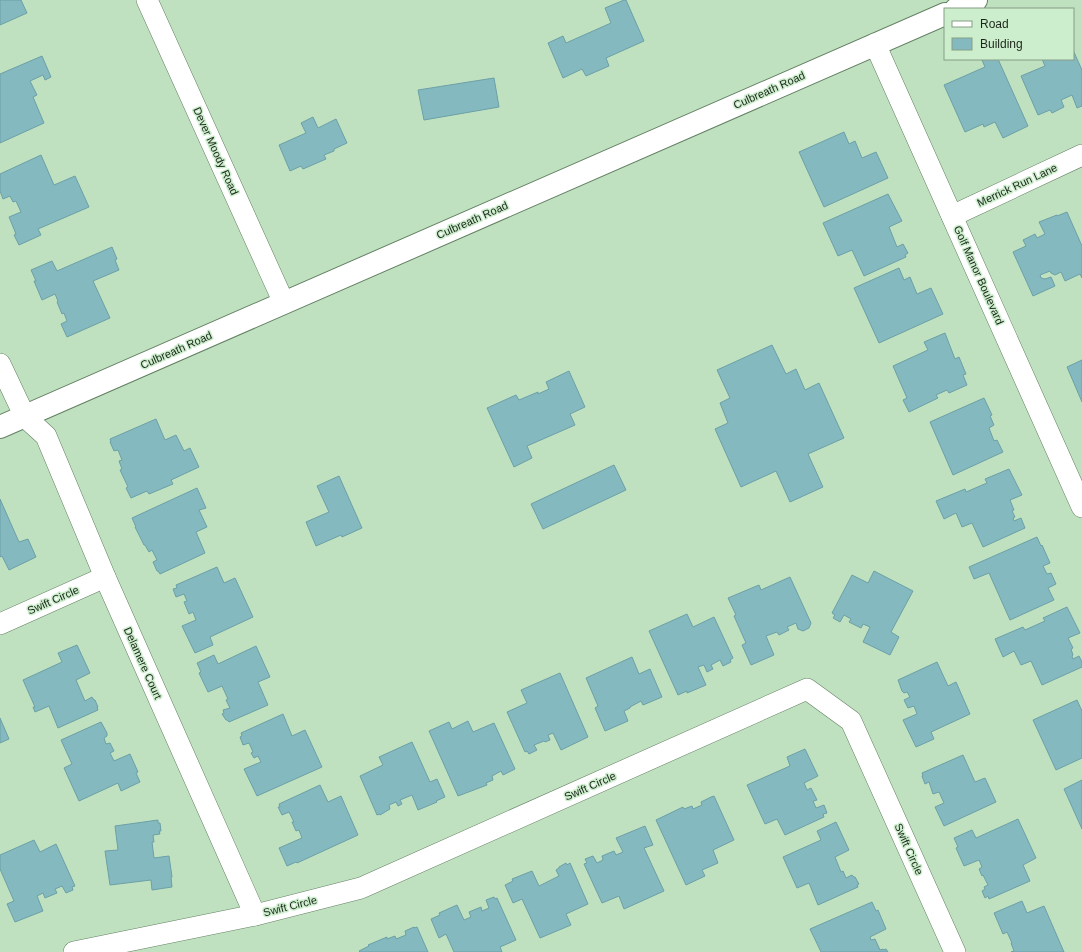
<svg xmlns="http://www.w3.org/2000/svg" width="1082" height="952" font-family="Helvetica,sans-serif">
<rect width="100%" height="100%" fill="#c0e1c0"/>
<!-- building -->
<g fill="#84b9bf" stroke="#6ba0a6">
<path d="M0,0h21l6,13 -27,12z"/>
<path d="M624,0h2l18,41 -38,17 3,8 -23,10 -4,-7 -19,9 -15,-35 15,-7 3,7 45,-20 -6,-15z"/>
<path d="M1073,50l9,20v36l-5,2 -5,-13 -11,5 3,7 -12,6 -2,-3 -12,5 -17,-39 24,-10 -3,-7h31z"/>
<path d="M42,56l9,21 -6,3 -2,-5 -13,6 7,14 -4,2 11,26 -44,20v-69z"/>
<path d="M983,59h15l30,67 -25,12 -8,-16 -11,5 -1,-3 -18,8 -21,-47 41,-18 -3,-7z"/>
<path d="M494,78l5,29 -75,13 -6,-30z"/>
<path d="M313,117l5,11 18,-9 11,24 -13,6v2l-10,4 2,4 -23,10 -2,-3 -11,5 -11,-26 27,-12 -5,-10z"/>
<path d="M844,132l5,12 6,-3 7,17 14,-6 12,26 -64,29 -25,-55z"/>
<path d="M41,155l13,30 21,-9 14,31 -51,22 3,6 -22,10 -5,-10 2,-1 -7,-17 12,-5 -5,-11 -3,1 -3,-6 -7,3 -3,-8v-17z"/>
<path d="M888,194l14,27 -13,6 8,20 6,-3 5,9 -3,2 1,2 -42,19 -12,-26 -14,6 -15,-33z"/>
<path d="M1067,212l15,34v32l-2,-4 -15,7 -4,-9 -6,3 -4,-2 -1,-2 -10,4 1,3 4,1 6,-2 4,9 -22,10 -20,-44 13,-6 -3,-6 12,-6 2,4 8,-4 -6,-12 18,-7v1z"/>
<path d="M112,247l5,12 -2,1 4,10 -26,11 17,37 -43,19 -6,-13 6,-3 -3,-8 -2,1 -5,-12 1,-1 -3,-7 -13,6 -8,-19h2l-5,-11 21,-9 5,10z"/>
<path d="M899,268l5,12 6,-3 7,17 14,-6 12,26 -64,29 -25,-55z"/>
<path d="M945,333l10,26 4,-2 7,17 -3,1 4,10 -18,8 -2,-3 -11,5 2,3 -29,14 -6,-12 4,-2 -14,-32 35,-16 -4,-8z"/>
<path d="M772,345l14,29 10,-5 9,21 14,-7 25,55 -36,16 15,33 -33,15 -14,-31 -35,16 -26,-58 13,-6 -8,-20 10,-5 -13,-28z"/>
<path d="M1082,360v42l-15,-35z"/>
<path d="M569,371l16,36 -15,7 5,11 -48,21 5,12 -18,9 -27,-59 29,-13 3,5 19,-8v2l11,-5 -3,-7z"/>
<path d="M984,398l8,17 -2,1 4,9 -5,3 5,13 3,-1 6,12 -50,23 -23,-53z"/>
<path d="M156,419l9,21 11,-5 8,16 6,-3 9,19 -28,13 2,4 -24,10 -2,-3 -16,7 -5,-10 2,-1 -8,-17 2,-1 -3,-8 3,-1 -4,-10 -4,1 -4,-9h1l-1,-3z"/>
<path d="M614,465l12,25 -83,39 -12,-25z"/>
<path d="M1009,469l13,26 -12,5 4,10 -2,1 3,6 -2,1 1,3 7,-3 4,10 -42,19 -11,-24 -10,4 -6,-14 -12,6 -8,-18 29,-12 1,3 21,-9 -2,-4z"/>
<path d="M339,476l23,52 -20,9 -1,-2 -25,11 -10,-24 23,-10 -12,-26z"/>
<path d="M197,488l9,20 -7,2 8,17 -11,5 9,21 -45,21 -2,-3h-1l-4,-9 4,-2 -5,-10 -3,2 -4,-7h-1l-9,-18h1l-4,-9z"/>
<path d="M0,499l19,43 9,-3 8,18 -27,13 -7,-14 -2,1z"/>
<path d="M1037,537l4,9 1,-1 8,18 -7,3 4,8 4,-1 5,11 -8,4 6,12 -44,20 -21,-47 -15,6 -5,-12z"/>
<path d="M217,567l7,16 11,-5 18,39 -43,20 3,8 -18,8 -13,-27 14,-6 -3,-8 -4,2 -5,-12 3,-1 -3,-7 -8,3 -3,-8 4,-1 -1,-3z"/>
<path d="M874,571l39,20 -22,41 8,5 -9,18 -27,-13 7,-15 -7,-3 -2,4 -12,-6 2,-3 -7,-4 -4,7 -7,-4 2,-3 -3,-2 20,-38 16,8z"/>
<path d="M790,577l21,46 -2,5 -6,3 -5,-2 -2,-6 -9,4 2,3 -10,5 -2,-3 -11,4 8,19 -23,10 -9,-20 4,-2 -12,-27 2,-1 -8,-17 31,-13 2,5z"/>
<path d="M1067,607l13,26 -12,5 5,10 -2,1 2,6 -1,1 1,3 6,-3 3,6v5l-40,18 -11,-24 -10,4 -7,-14 -11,6 -8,-18 28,-12 2,3 20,-9 -2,-3z"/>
<path d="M687,614l6,13 21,-10 19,41 -3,2 1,2 -8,4 -3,-6 -9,5 2,4 -6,3 -3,-7 -6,2 8,18 -19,8v-2l-9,4 -29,-64z"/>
<path d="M77,645l13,28 -14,7 9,21 7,-4 2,3h1l3,7h-1l1,3 -40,18 -9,-22 -14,6 -2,-5h2l-12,-27 39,-18 -4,-9z"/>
<path d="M256,646l14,31 -12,5 10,23 -39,17 -2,-2h-1l-4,-6 2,-1 -1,-3 7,-2 -4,-8 2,-1 -6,-13 -14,6 -9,-19 2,-1 -4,-9 17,-8 4,9z"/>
<path d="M632,657l7,17 11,-5 12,28 -19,8 -2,-4 -11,6v1l-6,3 4,10 -23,10 -10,-23 3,-2 -12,-28z"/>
<path d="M937,662l11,24 8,-4 14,32 -39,18 3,7 -18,8 -13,-27 14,-6 -3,-8 -6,2 -4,-8 6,-3 -3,-5 -3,1 -2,-2 -4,-11z"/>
<path d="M560,673l28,64 -27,13 -8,-17 -5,2 2,5 -5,2 -1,-1 -10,4 3,5 -8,4 -2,-3 -2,1 -18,-40 20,-9 -6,-13z"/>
<path d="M1077,700l5,11v47l-26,12 -23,-50z"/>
<path d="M283,714l9,22 13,-6 17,37 -65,29 -13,-27 17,-7 -3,-6 -4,2 -3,-5 2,-1 -4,-9 -6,2 -3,-8 2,-1 -1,-3z"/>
<path d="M0,718l9,21 -9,4z"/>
<path d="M468,721l5,11 21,-9 21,46 -12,6 -2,-4 -9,5 1,4 -7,3 1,2 -29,11 -29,-65 20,-9 3,7z"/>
<path d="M101,722l6,11v3l-3,2 2,6 4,-1 4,8 -4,2 4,8 16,-7 8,18 -2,1 4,9 -19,9 -3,-8 -39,18 -15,-33 8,-4 -11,-24z"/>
<path d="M412,742l18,40 7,-3 8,18 -9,4 1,1 -19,8 -6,-15 -12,5 2,4 -4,2 -2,-4 -7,3 1,4 -10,6v-1l-3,1 -17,-39 23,-11 -4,-8z"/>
<path d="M805,749l13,27 -14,7 3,7 4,-2 6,12 -4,1 3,7 8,-3 3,8 -4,1 1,3 -39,18 -8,-16 -12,5 -18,-39 43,-19 -3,-9z"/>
<path d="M963,755l12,27 10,-4 11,24 -52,24 -9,-19 9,-4 -5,-11 -6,2 -4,-12 -4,2 -3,-8h1l-1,-3z"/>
<path d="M1082,780v49l-18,-40z"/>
<path d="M320,785l8,17 13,-6 17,39 -61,28 -1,-1 -9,4 -8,-18 23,-10 -3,-8 -3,1 -4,-9h2l-5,-10 -7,3 -4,-8h2l-1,-3z"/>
<path d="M714,796l20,44 -21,10 5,13 -16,7 3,6 -19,9 -30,-65 27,-13 1,2 8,-3 1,3 9,-4 -1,-3 10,-5z"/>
<path d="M1018,819l18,39 -13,7 7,16 -41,18 -1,-3 -3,2 -3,-7 3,-2 -1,-2 4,-2 -5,-10 -1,1 -3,-7 3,-2 -3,-7 -15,6 -8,-18 2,-1 -4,-9 18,-8 4,8z"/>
<path d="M158,820v3h2l1,8h-2l1,3 -7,1 1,7h-2l2,16 15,-2 3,21h-1l1,10 -20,3 -1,-10 -41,5 -5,-34 13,-1 -3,-24z"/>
<path d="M836,822l13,28 -14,7 6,15 2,-1 3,7 6,-3 2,2h1l4,7 -2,1 1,2 -40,18 -9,-22 -12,5 -14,-31 38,-17 -4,-9z"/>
<path d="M645,826l8,19 -9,3 20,43 -40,18 -5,-13 -17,7 -18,-39 3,-1 -2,-4 8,-3 4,7 6,-3 -1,-4 12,-5 2,4 7,-3 -7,-14z"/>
<path d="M34,840l6,12 16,-8 19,42 -3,1 1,3 -7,3 -4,-7 -7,3 2,4 -12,5 -2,-5 -6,3 6,15 -28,11 -8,-18 7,-3 -14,-32v-14z"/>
<path d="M566,863l1,2 3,-2 18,41 -22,10 5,11 -31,13 -18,-39 -9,4 -8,-18 8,-4 -1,-2 20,-8 7,15 20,-10 -3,-6 3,-2v-1z"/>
<path d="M494,897l1,2 2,-1 19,42 -16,7 2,5h-48l-8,-18 -7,4 -8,-19 9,-4 -1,-2 18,-8 7,15 7,-3 -2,-5 12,-5 1,4 7,-3 -3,-8z"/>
<path d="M1022,901l5,12 17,-7 20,46h-53l3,-1 -3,-8h1l-5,-11 -4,2 -9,-21z"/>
<path d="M872,902l4,9 2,-1 8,19 -16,8 1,3 4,-1 5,11 3,-1v1l3,-1 2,3h-67l-11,-23z"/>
<path d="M414,927v1l3,-1 11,25h-68l-1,-1 10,-5 -1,-1 19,-8v2l8,-3 1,3 10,-4 -1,-4z"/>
</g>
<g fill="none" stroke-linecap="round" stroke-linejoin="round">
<!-- minor casing -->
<g stroke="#638063" stroke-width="22">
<g id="minor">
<path d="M147,0l137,303"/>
<path d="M875,44l207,463"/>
<path d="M952,216l130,-61"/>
<path d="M0,364l25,53 21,19 59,141 150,338"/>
<path d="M0,624l105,-47"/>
<path d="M74,952l181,-37 106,-27 446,-199 44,32 104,231"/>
</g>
</g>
<!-- tertiary casing -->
<g stroke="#638063" stroke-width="24">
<g id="tertiary">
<path d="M956,9l20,-9"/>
<path d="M0,427l945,-413"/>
</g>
</g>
<!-- minor -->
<use href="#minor" stroke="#fff" stroke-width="21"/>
<!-- tertiary -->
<use href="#tertiary" stroke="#fff" stroke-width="22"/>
</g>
<g text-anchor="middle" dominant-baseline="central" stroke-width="3" stroke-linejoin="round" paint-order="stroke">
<!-- street labels -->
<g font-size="11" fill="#1b271b" stroke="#cdeecd">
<text transform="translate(769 90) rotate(-24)">Culbreath Road</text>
<text transform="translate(216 151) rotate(66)">Dever Moody Road</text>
<text transform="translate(1017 185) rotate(-25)">Merrick Run Lane</text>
<text transform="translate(472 220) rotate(-24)">Culbreath Road</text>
<text transform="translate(979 275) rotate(66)">Golf Manor Boulevard</text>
<text transform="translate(176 350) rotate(-24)">Culbreath Road</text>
<text transform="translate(53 600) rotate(-24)">Swift Circle</text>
<text transform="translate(143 663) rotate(66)">Delamere Court</text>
<text transform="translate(590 786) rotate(-24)">Swift Circle</text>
<text transform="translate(909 849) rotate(66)">Swift Circle</text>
<text transform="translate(290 906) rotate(-14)">Swift Circle</text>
</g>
</g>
<!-- legend -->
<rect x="944" y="8" width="130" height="52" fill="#cdeecd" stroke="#869e86"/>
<rect x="952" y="21" width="20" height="6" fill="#ffffff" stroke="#869e86"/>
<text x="980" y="28" font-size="12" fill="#1b271b">Road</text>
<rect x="952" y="38" width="20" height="12" fill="#84b9bf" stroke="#869e86"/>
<text x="980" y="48" font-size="12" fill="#1b271b">Building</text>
</svg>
